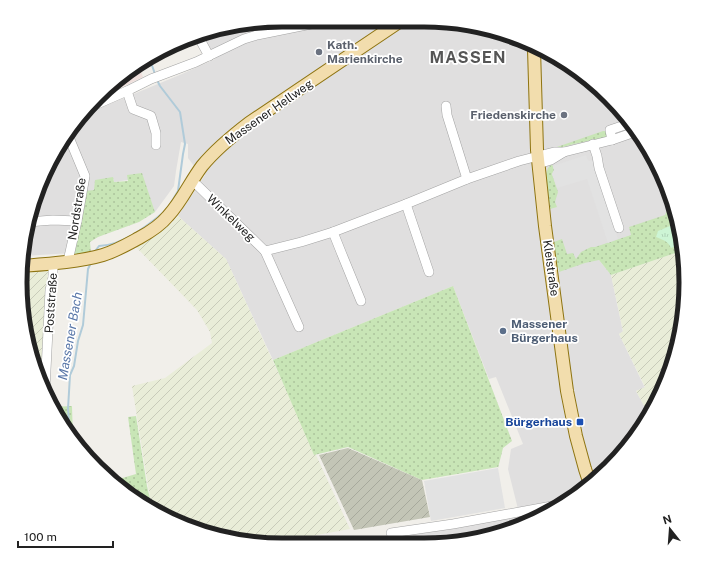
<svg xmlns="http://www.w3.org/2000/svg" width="706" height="565" font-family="'Public Sans',sans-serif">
<defs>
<pattern id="construction-furrows" width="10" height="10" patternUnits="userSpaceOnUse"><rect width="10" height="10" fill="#c3c5b6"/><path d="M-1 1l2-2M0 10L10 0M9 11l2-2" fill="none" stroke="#a7a99c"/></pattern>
<pattern id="farmland-furrows" width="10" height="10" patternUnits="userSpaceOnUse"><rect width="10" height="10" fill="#e9edd8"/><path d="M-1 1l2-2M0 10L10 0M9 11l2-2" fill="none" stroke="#c8cbb9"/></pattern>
<pattern id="grass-dots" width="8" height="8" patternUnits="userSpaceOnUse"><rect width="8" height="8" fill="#c8e5b6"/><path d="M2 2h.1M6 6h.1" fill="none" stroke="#acc49c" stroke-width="1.8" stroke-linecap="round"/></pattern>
<pattern id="park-tufts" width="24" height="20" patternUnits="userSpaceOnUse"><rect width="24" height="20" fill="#cdf5d5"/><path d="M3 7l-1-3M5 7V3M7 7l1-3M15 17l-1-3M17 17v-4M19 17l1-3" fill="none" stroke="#b0d2b7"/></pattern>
</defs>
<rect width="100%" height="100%" fill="#f1efea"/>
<!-- residential -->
<path fill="#e0dfdf" d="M314,20l126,1 68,13 88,51 55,66 21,47 5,22 -78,40 12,15 12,57 -4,2 26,54 -9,3 13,24 -17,27 -36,38 -41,30 -63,26 -51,8 -70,-1 117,-22 32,-4 -12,-48 3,-20 12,-5 -27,-67 -7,2 -36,-93 -180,74 -47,-101 -48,-43 27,-41 -11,-9 -6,-8v-14l-7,-2 -5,29 -2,15 -19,26 -14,-39 -13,7 -14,2 -1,-5 -18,13 -22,63 -50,3 6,-42 26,-63 28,-36 99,-41 33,-15 -12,-25 12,-5 40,-5 3,7z"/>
<!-- commercial -->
<path fill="#efdfdc" d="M138,65l5,12 -48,23 2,-3z"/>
<!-- construction -->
<path fill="url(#construction-furrows)" d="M348,448l74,32 8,37 -76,13 -35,-75z"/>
<!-- farmland -->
<g fill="url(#farmland-furrows)">
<path d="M178,216l48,43 124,270 -66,12 -52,-1 -50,-15 -30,-17 -4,-22 -16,-100 33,-8 47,-35 -2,-11 -13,-22 -61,-63 18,-11 18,-13z"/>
<path d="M684,250l1,50 -8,51 -18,48 -10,16 -13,-24 9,-4 -26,-53 4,-3 -12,-56z"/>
<path d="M48,271l-5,112 -14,-33 -9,-68 1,-9z"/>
</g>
<!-- grass -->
<g fill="url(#grass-dots)">
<path d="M283,20h31l-56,11 -3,-7z"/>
<path d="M603,131h4l1,6 -34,7 -26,7 1,-3h5z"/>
<path d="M552,164l2,6 -2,4 6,18 -3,10 2,5 -7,2 -4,-35 2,-6z"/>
<path d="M142,173l13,39 -16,10 -41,15 -8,5 1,11 -15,3 -3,-3 12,-62 9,-1 1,-10 18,-3 1,5 14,-1 -1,-6z"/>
<path d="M671,201h2l11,49 -73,25 -12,-15 -14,3 -26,9v-4l-2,-1 -3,-25 8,-3 5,15 6,-1 3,6 5,-7 10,-5h4l36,-12 -2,-8 36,-12z"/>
<path d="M453,286l59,155 -9,7 -5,20v-1l-76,13 -74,-33 -34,8 -41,-95z"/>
<path d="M72,406l1,33 -18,-25 -3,-7z"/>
<path d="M136,416l11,70 5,21 -29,-16 -5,-4 1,-8 17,-5 -8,-57z"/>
</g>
<!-- park -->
<path fill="url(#park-tufts)" d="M670,226l9,1 4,16 -12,5c-3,-7 -8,-8 -15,-11l2,-6z"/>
<!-- parking -->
<g fill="#e2e2e2">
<path d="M586,155l2,6 5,-1 25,79 -10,4 -21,-64 -30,9 -5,-14 2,-4 -1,-4z"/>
<path d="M498,468l7,40 -74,13 -7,-40z"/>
</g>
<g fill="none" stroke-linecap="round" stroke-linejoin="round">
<!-- stream -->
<g stroke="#b0cbd9" stroke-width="2">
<path d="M149,57l6,17"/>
<path d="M157,80l3,6 20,26 5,32 -2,10 -5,37 -10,17"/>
<path d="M96,250l3,-4c24,-1 47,-19 65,-34"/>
<path d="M70,434l-2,-25 2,-34 4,-9 4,-25 5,-16 5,-56 2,-4"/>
</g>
<!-- minor casing -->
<g stroke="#a3a3a3" stroke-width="10">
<g id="minor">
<path d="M198,36l11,20"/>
<path d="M127,91l6,18 18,7 5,17v12"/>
<path d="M446,106l1,9 20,64"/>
<path d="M88,108l39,-17 24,-12 45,-17 48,-23 13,-4 74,-15"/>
<path d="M68,135l17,41 -8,45 -9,40"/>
<path d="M612,140l-2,-10 18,-6"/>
<path d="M593,144l4,12 2,12 20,60"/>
<path d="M538,164l13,-4 13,-8"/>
<path d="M197,185l68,66 36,-9 32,-10 73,-28 61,-25 52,-18 35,-9h10l48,-12 23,-8"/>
<path d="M406,204l23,68"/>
<path d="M28,222l25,-2 24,1"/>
<path d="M333,232l8,20 20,49"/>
<path d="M265,251l34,76"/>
<path d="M45,390l5,-100 3,-13v-14"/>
<path d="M391,533l62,-9 110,-20"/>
</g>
</g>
<!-- major casing -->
<g stroke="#8e7411" stroke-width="14">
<g id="major">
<path d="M534,49l3,101 8,76 22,165 9,45 9,33 5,15"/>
<path d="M22,266c26,-2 57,-4 81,-11 13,-4 25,-11 36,-17 11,-6 21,-12 29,-22 14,-15 22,-34 34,-50 14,-17 30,-30 47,-43l153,-103"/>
</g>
</g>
<!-- minor -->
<use href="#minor" stroke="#fff" stroke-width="9"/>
<!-- major -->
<use href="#major" stroke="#f2ddad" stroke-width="12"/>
</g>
<!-- markers -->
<g fill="#6b7280" stroke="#fff" stroke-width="1.5">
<circle cx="319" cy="52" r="4"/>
<circle cx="564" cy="115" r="4"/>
</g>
<circle fill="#5c6f8a" stroke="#fff" stroke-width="1.5" cx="503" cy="331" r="4"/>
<rect fill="#1a4fb4" stroke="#fff" stroke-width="1.5" x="576" y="418" width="8" height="8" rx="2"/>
<g text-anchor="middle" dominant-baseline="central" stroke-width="3.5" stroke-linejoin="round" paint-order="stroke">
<!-- worship labels -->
<g font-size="12" font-weight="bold" fill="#5b616d" stroke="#fff" text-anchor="start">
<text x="327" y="45">Kath.<tspan x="327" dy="14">Marienkirche</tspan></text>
<text x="556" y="115" text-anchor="end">Friedenskirche</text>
</g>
<!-- street labels -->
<g font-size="12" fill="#222" stroke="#fff">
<text transform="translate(269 112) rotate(-35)">Massener Hellweg</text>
<text transform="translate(77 209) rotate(-81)">Nordstraße</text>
<text transform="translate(231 218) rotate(44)">Winkelweg</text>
<text transform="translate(551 268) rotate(82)">Kleistraße</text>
<text transform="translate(51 303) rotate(-86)">Poststraße</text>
</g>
<!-- service labels -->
<g font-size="12" font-weight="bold" fill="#4e5e75" stroke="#fff" text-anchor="start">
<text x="511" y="324">Massener<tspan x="511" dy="14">Bürgerhaus</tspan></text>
</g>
<!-- transit labels -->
<g font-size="12" font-weight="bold" fill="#164399" stroke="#fff" text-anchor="end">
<text x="572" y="422">Bürgerhaus</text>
</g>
<!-- water labels -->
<g font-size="13" font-style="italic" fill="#5876a8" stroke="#fff">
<text transform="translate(70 336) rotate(-80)">Massener Bach</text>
</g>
<!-- district labels -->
<g font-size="16" font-weight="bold" letter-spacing="1" fill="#555" stroke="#fff">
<text x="468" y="57">MASSEN</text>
</g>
</g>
<!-- crop -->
<path d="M0 0H706V565H0ZM282 27H424A255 255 0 0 1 679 282V283A255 255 0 0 1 424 538H282A255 255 0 0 1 27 283V282A255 255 0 0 1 282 27Z" fill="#fff" fill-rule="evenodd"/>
<path fill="none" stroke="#222" stroke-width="5" d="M282 27H424A255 255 0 0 1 679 282V283A255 255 0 0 1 424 538H282A255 255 0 0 1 27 283V282A255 255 0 0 1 282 27Z"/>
<!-- north arrow -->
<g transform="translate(670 529) rotate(343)" stroke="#ffffff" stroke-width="3" paint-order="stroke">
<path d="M0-3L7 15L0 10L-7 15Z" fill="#222222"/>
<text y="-6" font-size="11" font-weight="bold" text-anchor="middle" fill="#222222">N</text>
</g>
<!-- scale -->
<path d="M18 541v6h95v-6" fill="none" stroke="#222222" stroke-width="2"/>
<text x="24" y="541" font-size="12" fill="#222222" stroke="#ffffff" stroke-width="3" paint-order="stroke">100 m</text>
</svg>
